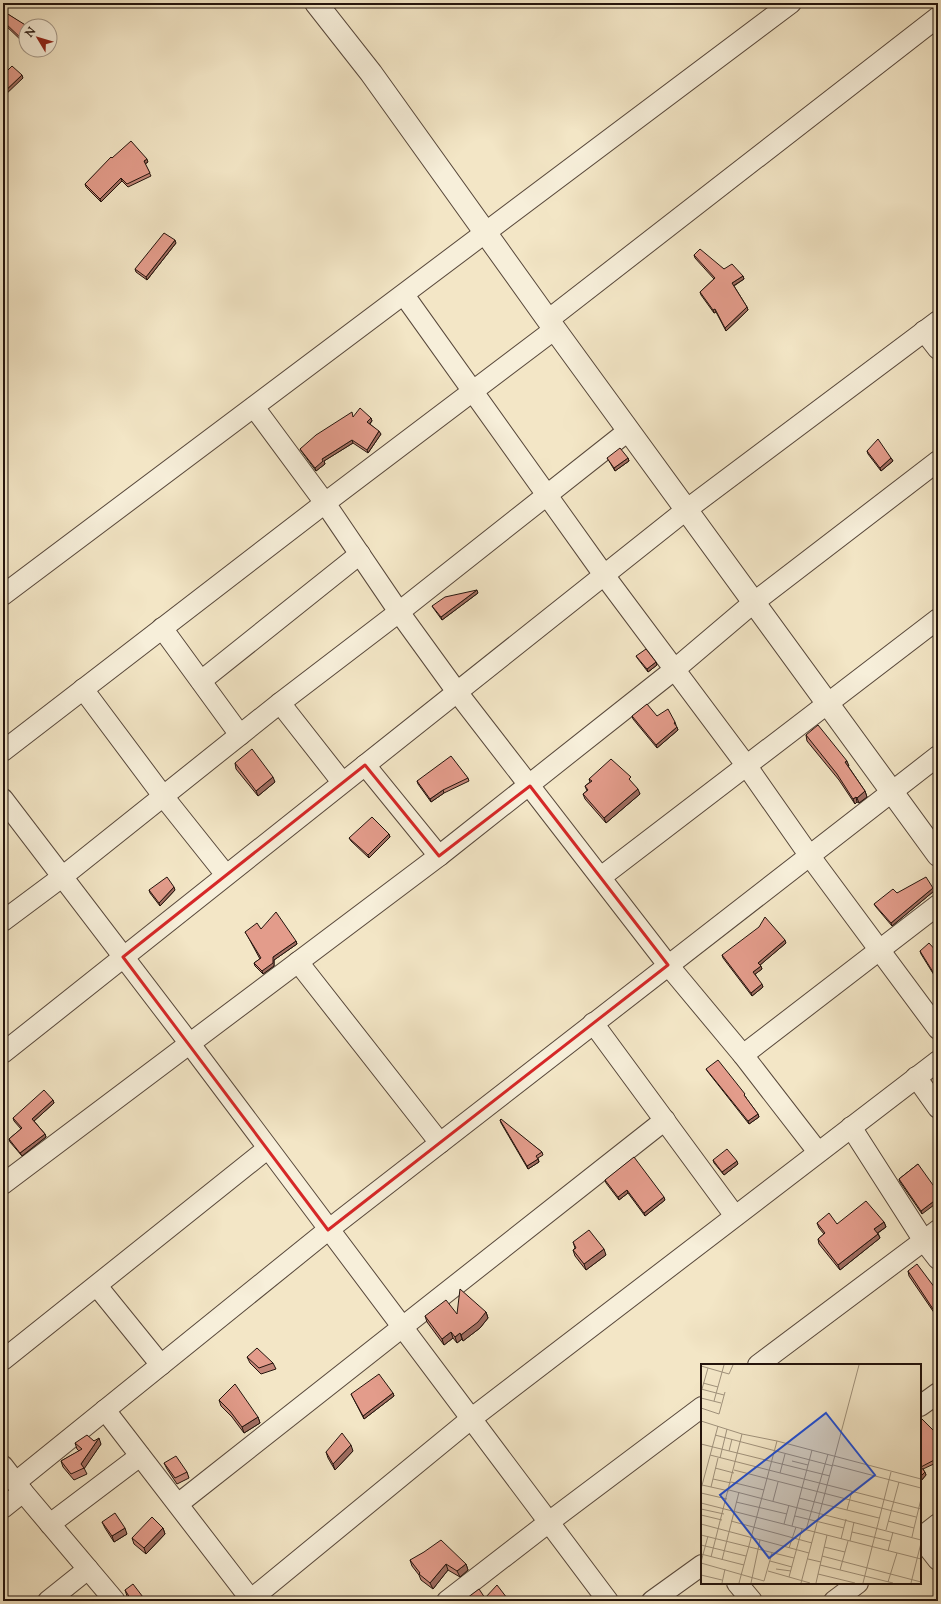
<svg xmlns="http://www.w3.org/2000/svg" width="941" height="1604" font-family="'Sorts Mill Goudy',serif">
<rect width="100%" height="100%" fill="#f3e6c6"/>
<filter id="stains"><feTurbulence type="fractalNoise" baseFrequency=".005" numOctaves="4"/><feColorMatrix values="0 0 0 0 .2 0 0 0 0 .09 0 0 0 0 .02 0 0 0 .5 -.17"/></filter>
<radialGradient id="worn" r=".72"><stop offset=".6" stop-color="#630" stop-opacity="0"/><stop offset="1" stop-color="#630" stop-opacity=".3"/></radialGradient>
<g fill="none" stroke-linecap="round" stroke-linejoin="round">
<!-- minor casing -->
<g stroke="#58483b" stroke-width="22">
<g id="minor">
<path d="M404,295l200,280 142,190 63,90 129,174"/>
<path d="M548,320l390,-303"/>
<path d="M924,331l14,18"/>
<path d="M254,407l71,96 74,109 58,80 211,273 75,90 75,97"/>
<path d="M3,595l788,-592"/>
<path d="M162,628l78,107"/>
<path d="M201,681l159,-127"/>
<path d="M83,689l80,107 63,79"/>
<path d="M280,703l62,79"/>
<path d="M3,751l322,-248 230,-174"/>
<path d="M365,765l74,91"/>
<path d="M3,799l187,245 418,557"/>
<path d="M601,877l337,-258"/>
<path d="M3,921l59,-44 218,-174 119,-91 229,-181"/>
<path d="M298,962l142,181"/>
<path d="M593,1023l142,193"/>
<path d="M3,1053l683,-543 252,-189"/>
<path d="M743,1055l195,-150"/>
<path d="M916,1077l22,31"/>
<path d="M851,1127l73,114 14,18"/>
<path d="M3,1184l436,-328 235,-186 79,-67 185,-142"/>
<path d="M97,1286l64,79"/>
<path d="M3,1360l264,-211"/>
<path d="M758,1365l180,-135"/>
<path d="M920,1406l18,-13"/>
<path d="M105,1410l147,191"/>
<path d="M3,1466l20,26 92,109"/>
<path d="M16,1482l312,-252 610,-474"/>
<path d="M178,1504l487,-384"/>
<path d="M3,1508l20,-16"/>
<path d="M50,1524l90,-68"/>
<path d="M920,1537l18,23"/>
<path d="M920,1538l18,-14"/>
<path d="M737,1583l15,18"/>
<path d="M48,1601l40,-32"/>
<path d="M249,1601l223,-183 466,-357"/>
<path d="M447,1601l102,-79 153,-115"/>
<path d="M652,1601l50,-36"/>
<path d="M834,1601l24,-18"/>
</g>
</g>
<!-- tertiary casing -->
<g stroke="#58483b" stroke-width="24">
<path id="tertiary" d="M316,3l55,70 177,247 390,535"/>
</g>
<!-- minor -->
<use href="#minor" stroke="#f7efda" stroke-width="20"/>
<!-- tertiary -->
<use href="#tertiary" stroke="#f7efda" stroke-width="22"/>
</g>
<!-- wall -->
<g fill="#c38678" stroke="#24140d">
<path d="M3,11l23,15v19l-23,-22z"/>
<path d="M112,158l36,4 -3,2 6,12 -23,11 -6,-6 -21,21 -15,-15 -1,-3z"/>
<path d="M176,243l-29,37 -11,-8 -1,-3z"/>
<path d="M694,255l30,14 19,7 1,3 -10,7 13,21 1,3 -22,21 -10,-19 -2,1 -13,-18 -1,-3 14,-13 -19,-21z"/>
<path d="M353,417l18,1 1,3 -2,3 11,10 -13,19 -15,-10 -29,18 1,3 -9,7 -14,-19 -2,-3z"/>
<path d="M867,451l24,7 2,3 -12,10 -13,-17z"/>
<path d="M607,458h21l1,3 -14,10 -6,-10z"/>
<path d="M478,593l-36,27 -8,-11 -2,-3z"/>
<path d="M636,656l20,6 1,3 -9,7 -10,-13z"/>
<path d="M632,716h25l18,6 1,3v1l2,4 -21,18 -24,-29z"/>
<path d="M806,735l43,31h-1l17,25 2,6 -8,6 -2,-1 -2,2 -16,-24 -32,-39z"/>
<path d="M235,763l40,19 -17,14 -22,-27z"/>
<path d="M468,778l1,3 -25,12 -13,9 -13,-18 -1,-3z"/>
<path d="M589,779l43,4 8,11 -34,29 -21,-24 -2,-5 4,-3 -2,-5 5,-4z"/>
<path d="M389,834l1,3 -21,21 -18,-17 -2,-3z"/>
<path d="M149,890h26l-15,16 -10,-13z"/>
<path d="M934,891l-42,35 -16,-19 -2,-3 23,-11z"/>
<path d="M261,929l35,12 1,3 -23,16v6l-11,8 -8,-8 -1,-3 6,-4 -13,-24 -2,-3z"/>
<path d="M786,943l-26,22 2,4 -7,5 8,13 -11,9 -29,-38 -1,-3z"/>
<path d="M920,951l18,2 -4,22 -13,-21z"/>
<path d="M706,1069l40,28v1l12,16 1,3 -10,7 -41,-52z"/>
<path d="M53,1100l1,3 -20,18 11,13 1,3 -24,19 -12,-14 -1,-3 12,-10 -7,-8 -1,-3z"/>
<path d="M500,1120l42,32 1,3 -5,3 1,4 -11,7 -27,-46z"/>
<path d="M713,1160l25,4 -14,11 -10,-12z"/>
<path d="M918,1164l4,50 -22,-32 -1,-3z"/>
<path d="M605,1180l60,20 -20,16 -17,-23 -9,7 -13,-17z"/>
<path d="M884,1222l2,5 -8,6 2,5 -40,32 -21,-26 -1,-5 6,-5 -5,-6 -2,-5 20,1z"/>
<path d="M573,1242l33,13 -20,15 -11,-14 -2,-6 2,-2z"/>
<path d="M908,1271l30,21v24l-3,-2 -26,-38z"/>
<path d="M486,1312l2,6 -8,10 -17,13 -1,-2 -5,4 -4,-5 -9,7 -17,-23 -2,-6z"/>
<path d="M247,1357l26,6 3,6 -15,5 -11,-11z"/>
<path d="M393,1393l1,3 -30,23 -13,-25z"/>
<path d="M219,1400l39,17 2,6 -16,10 -12,-16 -11,-11z"/>
<path d="M920,1417l18,18v27l-15,7 3,6 -6,7z"/>
<path d="M94,1441l7,3 -17,24 3,6 -13,6 -11,-13 -2,-6 18,-10 -2,-2 -2,-6z"/>
<path d="M353,1451l-18,19 -7,-12 -2,-6z"/>
<path d="M164,1463l23,9 2,6 -12,6 -10,-15z"/>
<path d="M102,1522l25,12 -13,8 -9,-14z"/>
<path d="M163,1528l2,6 -19,20 -12,-10 -2,-6z"/>
<path d="M410,1560l56,4 2,6 -8,7 -12,-7 -15,19 -12,-9 -2,-5 -7,-9z"/>
<path d="M125,1590l21,11h-16l-3,-5z"/>
</g>
<!-- shaded-wall -->
<g fill="#9f6d61" stroke="#24140d">
<path d="M22,75l1,3 -20,19v-4z"/>
<path d="M147,159l1,3 -3,2 -1,-3z"/>
<path d="M121,178l1,3 -21,21 -1,-3z"/>
<path d="M175,240l1,3 -29,37 -1,-3z"/>
<path d="M743,276l1,3 -11,7 -1,-3z"/>
<path d="M747,307l1,3 -22,21 -1,-3z"/>
<path d="M715,309l1,3 -2,1 -1,-3z"/>
<path d="M371,418l1,3 -4,4 -1,-3z"/>
<path d="M379,431l2,3 -13,19 -1,-3z"/>
<path d="M352,440l1,3 -29,18 1,3 -9,7 -1,-3 7,-9z"/>
<path d="M628,458l1,3 -14,10 -1,-3z"/>
<path d="M891,458l2,3 -12,10 -1,-3z"/>
<path d="M477,590l1,3 -36,27 -1,-3z"/>
<path d="M656,662l1,3 -9,7 -1,-3z"/>
<path d="M677,727l1,3 -21,18 -1,-3z"/>
<path d="M847,761l2,5 -2,1 -2,-5z"/>
<path d="M273,777l2,5 -17,14 -2,-5z"/>
<path d="M638,789l2,5 -34,29 -2,-5z"/>
<path d="M443,790l1,3 -13,9 -1,-3z"/>
<path d="M865,791l2,6 -8,6 -2,-5z"/>
<path d="M856,797l1,5 -2,2 -2,-5z"/>
<path d="M389,834l1,3 -21,21 -1,-3z"/>
<path d="M174,887l1,3 -15,16 -1,-3z"/>
<path d="M933,888l1,3 -42,35 -1,-3z"/>
<path d="M785,940l1,3 -27,23 -1,-3z"/>
<path d="M296,941l1,3 -23,16v6l-11,8 -1,-3 11,-14z"/>
<path d="M761,966l1,3 -8,6 -1,-3z"/>
<path d="M938,968v4l-4,3 -1,-3z"/>
<path d="M762,984l1,3 -11,9 -1,-3z"/>
<path d="M53,1100l1,3 -21,19 -1,-3z"/>
<path d="M758,1114l1,3 -10,7 -1,-3z"/>
<path d="M45,1134l1,3 -24,19 -2,-3z"/>
<path d="M538,1159l1,3 -11,7 -1,-3z"/>
<path d="M737,1161l1,3 -14,11 -2,-3z"/>
<path d="M627,1190l1,3 -9,7 -1,-3z"/>
<path d="M664,1197l1,3 -20,16 -1,-3z"/>
<path d="M938,1198v4l-16,12 -1,-3z"/>
<path d="M884,1222l2,5 -10,7 -2,-5z"/>
<path d="M878,1234l2,4 -40,32 -2,-5z"/>
<path d="M604,1249l2,6 -20,15 -2,-6z"/>
<path d="M486,1312l2,6 -8,10 -17,13 -2,-6z"/>
<path d="M451,1332l2,6 -9,7 -2,-6z"/>
<path d="M460,1333l2,6 -5,4 -2,-6z"/>
<path d="M393,1393l1,3 -30,23 -1,-3z"/>
<path d="M258,1417l2,6 -16,10 -2,-6z"/>
<path d="M99,1438l2,6 -17,25 -3,-5z"/>
<path d="M351,1445l2,6 -18,19 -2,-6z"/>
<path d="M925,1472l1,3 -6,7v-5z"/>
<path d="M125,1528l2,6 -13,8 -2,-6z"/>
<path d="M163,1528l2,6 -19,20 -2,-6z"/>
<path d="M446,1564l2,6 -15,19 -3,-6z"/>
<path d="M466,1564l2,6 -8,7 -3,-6z"/>
<path d="M507,1598l1,3h-4z"/>
</g>
<!-- building -->
<g fill="#e39c8b" stroke="#24140d">
<path d="M3,11l24,15h-1v17l-23,-22z"/>
<path d="M12,66l10,9 -19,18v-18z"/>
<path d="M131,141l16,18 -3,2 6,12 -23,11 -6,-6 -21,21 -15,-15 26,-27 1,1z"/>
<path d="M164,233l11,7 -29,37 -11,-8z"/>
<path d="M700,249l24,20 8,-5 11,12 -11,7 15,24 -22,21 -10,-19 -2,1 -13,-18 15,-14 -21,-23z"/>
<path d="M360,408l11,10 -4,4 12,9 -12,19 -15,-10 -30,19 1,2 -8,7 -15,-19 16,-14 36,-23 1,5z"/>
<path d="M878,439l13,19 -11,10 -13,-17z"/>
<path d="M620,448l8,10 -14,10 -7,-10z"/>
<path d="M477,590l-36,27 -9,-11 13,-9z"/>
<path d="M646,649l10,13 -9,7 -11,-13z"/>
<path d="M647,704l10,12 11,-7 7,13 -1,1 3,4 -21,18 -24,-29z"/>
<path d="M818,725l29,36 -2,1 20,29 -8,7 -1,-1 -3,2 -16,-25 -31,-39z"/>
<path d="M252,749l21,28 -17,14 -21,-28z"/>
<path d="M451,756l17,22 -25,12 -13,9 -13,-18z"/>
<path d="M611,759l20,18 -2,2 9,10 -34,29 -21,-24 5,-4 -3,-4 7,-5 -3,-2z"/>
<path d="M372,817l17,17 -21,21 -19,-17z"/>
<path d="M167,877l7,10 -15,16 -10,-13z"/>
<path d="M926,877l7,11 -42,35 -17,-19 19,-15 4,4z"/>
<path d="M276,912l20,29 -23,16v6l-11,8 -8,-8 7,-5 -16,-26 12,-9 4,6z"/>
<path d="M765,917l20,23 -27,23 3,3 -8,6 9,12 -11,9 -29,-38 37,-28z"/>
<path d="M929,943l9,10v15l-5,4 -13,-21z"/>
<path d="M718,1060l27,34 -1,1 14,19 -10,7 -42,-52z"/>
<path d="M44,1090l9,10 -21,19 13,15 -25,19 -11,-14 13,-11 -9,-10z"/>
<path d="M501,1119l41,33 -6,4 2,3 -11,7 -27,-46z"/>
<path d="M727,1149l10,12 -15,11 -9,-12z"/>
<path d="M634,1157l30,40 -20,16 -17,-23 -9,7 -13,-17z"/>
<path d="M918,1164l20,28v6l-17,13 -22,-32z"/>
<path d="M866,1201l18,21 -10,7 4,5 -40,31 -20,-26 7,-6 -8,-10 12,-10 8,11z"/>
<path d="M589,1230l15,19 -20,15 -11,-14 3,-2 -3,-6z"/>
<path d="M917,1264l21,28v20l-5,-3 -25,-38z"/>
<path d="M460,1289l26,23 -8,10 -17,13 -1,-2 -5,4 -4,-5 -9,7 -17,-23 21,-16 11,14z"/>
<path d="M257,1348l16,15 -14,5 -12,-11z"/>
<path d="M379,1374l14,19 -30,23 -12,-22z"/>
<path d="M235,1384l23,33 -16,10 -12,-16 -11,-11z"/>
<path d="M920,1417l18,18v23l-17,9 4,5 -5,5z"/>
<path d="M342,1433l9,12 -18,19 -7,-12z"/>
<path d="M87,1435l7,6 5,-3 -18,26 3,4 -13,6 -10,-13 21,-12 -7,-6z"/>
<path d="M176,1456l11,16 -12,6 -11,-15z"/>
<path d="M115,1513l10,15 -13,8 -10,-14z"/>
<path d="M152,1517l11,11 -19,20 -12,-10z"/>
<path d="M441,1540l25,24 -9,7 -11,-7 -16,19 -11,-9 1,-1 -10,-13 14,-8z"/>
<path d="M133,1584l13,17h-14l-7,-11z"/>
<path d="M497,1585l10,13 -3,3h-41l16,-12 6,9z"/>
</g>
<!-- marked area -->
<path fill="none" stroke="#d62828" stroke-width="3" stroke-linejoin="round" d="M365,765l74,91 91,-70 138,179 -340,265 -205,-273z"/>
<!-- overview -->
<g transform="translate(701 1364)">
<rect width="220" height="220" fill="#f3e6c6"/>
<path fill="none" stroke="#a0927c" stroke-width="1" d="M0,2l28,8 4,-9M2,19l15,4M0,25l23,6M1,25l6,-21M0,34l20,5M13,37l10,-36M0,44l18,6 6,-22M0,57l41,13 35,7 144,38M14,71l118,31M0,80l129,32M28,87l3,-12M9,91l211,54M19,94l7,-29M91,97l16,4M132,101l88,23M14,104l19,5M33,106l182,47M79,109l5,-19M12,115l18,4M30,118l33,8M1,121l27,6M10,123l7,-29M0,125l17,-63M28,126l192,50M0,129l26,6M98,134l80,20M72,137l5,-19M35,138l51,12M0,139l220,56M0,145l23,5M146,146l5,-19M0,151l21,5M94,152l49,12M30,157l81,22M187,157l26,7 -2,9M0,160l108,29M83,160l5,-19M91,162l20,-76M213,164l7,-29M105,166l22,-76M185,166l13,-48M151,168l38,9M0,171l93,23M140,175l5,-20M149,177l4,-19M0,181l45,11M123,183l21,5M88,184l7,-21M187,187l5,-19M0,190l43,11M121,192l99,26M10,193l31,-123M107,195l13,3M21,196l17,-68M69,197l22,6M0,198l7,-26M0,199l63,18 8,-28M119,201l73,18M75,205l15,2M139,206l8,-29M67,207l42,12M117,210l37,9M0,211l21,5M88,213l13,-48M187,218l9,-29M21,219l3,-14M38,219l38,-142M50,219l9,-43M100,219l58,-218M115,219l11,-48M162,219l28,-111M210,219l10,-40"/>
<path fill="#1d4ed8" fill-opacity="0.15" stroke="#1d4ed8" stroke-width="2" d="M125,49l49,62 -106,83 -49,-63z"/>
<rect width="220" height="220" fill="none" stroke="#24140d" stroke-width="2"/>
</g>
<!-- margin -->
<rect width="941" height="1604" fill="none" stroke="#f3e6c6" stroke-width="16"/>
<rect x="4" y="4" width="933" height="1596" fill="none" stroke="#24140d" stroke-width="2"/>
<rect x="8" y="8" width="925" height="1588" fill="none" stroke="#24140d"/>
<!-- north arrow -->
<g transform="translate(38 38) rotate(308)"><circle r="19" fill="#f7efda" stroke="#a39788"/>
<path d="M0-3L7 15L0 10L-7 15Z" fill="#8f2418"/>
<text y="-6" font-size="11" font-weight="bold" text-anchor="middle" fill="#24140d">N</text>
</g>
<rect width="100%" height="100%" filter="url(#stains)"/>
<rect width="100%" height="100%" fill="url(#worn)"/>
</svg>
